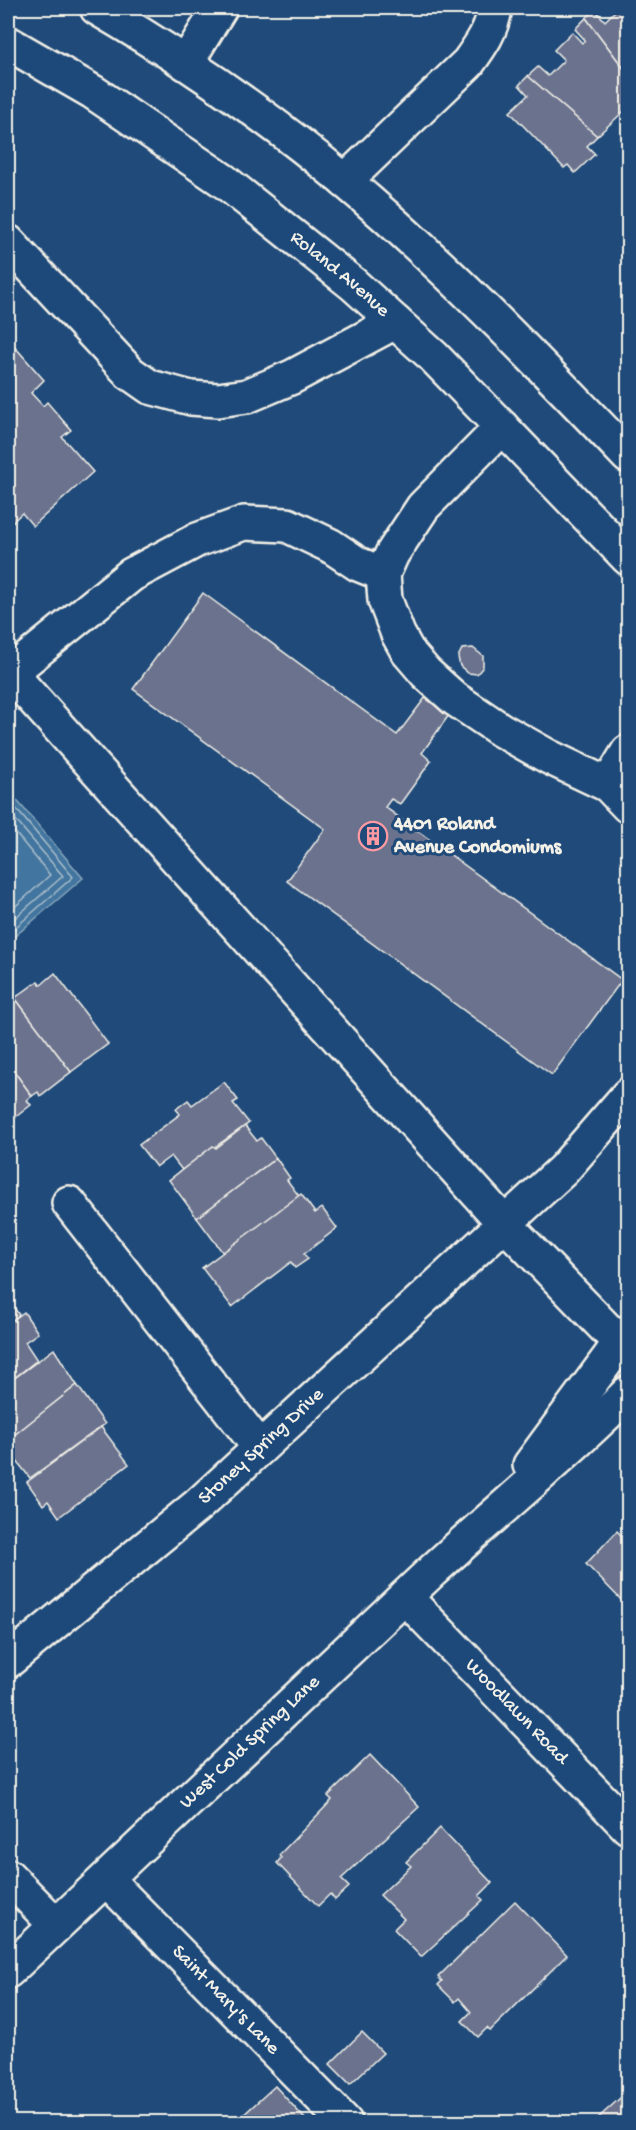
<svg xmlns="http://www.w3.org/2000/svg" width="636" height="2130" font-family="'Gochi Hand',sans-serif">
<rect width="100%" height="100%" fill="#1f4a7a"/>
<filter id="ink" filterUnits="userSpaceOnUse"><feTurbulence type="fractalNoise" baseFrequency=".0167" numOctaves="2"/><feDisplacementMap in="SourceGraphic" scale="12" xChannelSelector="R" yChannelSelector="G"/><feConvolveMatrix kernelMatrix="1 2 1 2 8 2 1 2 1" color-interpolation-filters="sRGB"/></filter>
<g filter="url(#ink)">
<!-- water -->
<path fill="#42759f" stroke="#89a7bc" stroke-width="1.5" d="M8,790l75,88 -75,64z"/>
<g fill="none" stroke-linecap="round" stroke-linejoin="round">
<!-- shore -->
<g stroke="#adbfcb" stroke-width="1.5">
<path d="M8,799l65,78 -65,57"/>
<path d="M8,811l55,65 -55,48"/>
<path d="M8,824l42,51 -42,38"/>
</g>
</g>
<!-- building -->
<g fill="#6a728e" stroke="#f4f1e8" stroke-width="1.5">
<path d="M618,8h5l5,6v60l-42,-56 9,-8 10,11z"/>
<path d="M586,18l42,56v42l-4,-5 -27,25 -69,-60 10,-9 10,9 16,-16 -10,-10 18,-18 10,11 3,-3 -10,-11z"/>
<path d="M528,76l69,60 -10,10 8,8 -20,19 -7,-8 -4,3 -54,-56 18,-17 -9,-10z"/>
<path d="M8,339l36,41 -13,13 12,13 4,-4 24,28 -9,7 31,35 -60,54 -11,-13 -14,13z"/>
<path d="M203,593l194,142 28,-37 24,17 -27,38 9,8 -31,43 -9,-5 -6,8 237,173 -70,95 -265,-194 38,-52 -192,-140z"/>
<path d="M473,648l10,8v11l-6,7 -9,-1 -8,-7 -2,-9 4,-8z"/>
<path d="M55,973l53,71 -37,28 -56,-74 23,-17 3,4z"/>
<path d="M8,995l4,5 3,-2 56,74 -31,24 -2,-4 -6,4 -24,-33z"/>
<path d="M8,1063l24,33 -5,4 4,5 -23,18z"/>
<path d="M224,1082l14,18 -5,3 16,20 -67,47 -11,-14 -15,11 -17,-22 41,-31 -4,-5 12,-9 4,5z"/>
<path d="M245,1126l12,15 4,-3 15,20 -79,60 -28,-38 44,-34 3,2z"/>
<path d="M276,1158l14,20 -3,2 12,16 -76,57 -26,-35z"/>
<path d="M301,1194l14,19 7,-5 15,20 -33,26 4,5 -13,9 -4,-6 -59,45 -30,-39z"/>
<path d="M8,1298l11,17 -11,9z"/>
<path d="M24,1312l14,21 -13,9 12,18 -29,23v-59z"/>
<path d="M54,1349l23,36 -69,55v-57z"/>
<path d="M77,1385l28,39 -75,54 -14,-18 -8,6v-26z"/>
<path d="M101,1427l28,37 -70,53 -11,-16 -5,4 -16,-23z"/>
<path d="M617,1531l11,11v65l-42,-43z"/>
<path d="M370,1755l49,52 -78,72 8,8 -14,13 -5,-6 -12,12 -41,-43 4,-5 -2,-3 53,-55 -4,-4z"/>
<path d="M440,1828l52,55 -13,13 4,4 -62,57 -27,-28 10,-10 -24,-24 31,-29 -5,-4z"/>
<path d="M515,1901l52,54 -77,76 -3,-3 -9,9 -16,-16 9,-9 -12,-14 -4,4 -17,-17 4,-4 -4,-4z"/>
<path d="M362,2032l21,21 -33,31 -20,-20z"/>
<path d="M275,2086l30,33 -4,3h-55l-5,-5z"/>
<path d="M628,2091v31h-30v-4z"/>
</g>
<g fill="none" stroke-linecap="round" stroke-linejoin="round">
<!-- minor casing -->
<g stroke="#f4f1e8" stroke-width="38">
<g id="minor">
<path d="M186,63l34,-55"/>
<path d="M345,181l123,-118c13,-18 24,-33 27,-55"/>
<path d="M8,242l122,131 20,14 41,11 27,2 29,-4 45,-19 103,-55"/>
<path d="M502,427l-79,80 -31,47 -9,20 2,26 13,34 10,18 18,21 29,26 46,31 48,27 59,28 20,21"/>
<path d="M383,574l-25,-10 -27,-18 -44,-21 -43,-2 -47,17 -66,35 -121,98 495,551 115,119"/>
<path d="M608,785l20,-33"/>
<path d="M69,1203l191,245"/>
<path id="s1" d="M405,1597l223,230"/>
<path id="s2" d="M8,1661l190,-156 365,-335 65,-75"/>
<path d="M8,1876l48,49"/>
<path id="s3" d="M106,1879l239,243"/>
</g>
</g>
<!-- major casing -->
<g stroke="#f4f1e8" stroke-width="38">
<g id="major">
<path d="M97,8c87,51 171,108 248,173 101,85 192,180 283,275"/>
<path id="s4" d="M8,43l85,49 131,89 129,103 80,72 195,202"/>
<path d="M530,1465l98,-133"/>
<path id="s5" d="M8,1971c141,-132 281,-266 422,-398 66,-61 135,-117 198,-180"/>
</g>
</g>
<!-- minor -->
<use href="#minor" stroke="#1f4a7a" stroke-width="33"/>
<!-- major -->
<use href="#major" stroke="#1f4a7a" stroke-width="33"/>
</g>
</g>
<!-- icons -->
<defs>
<g id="building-ring" transform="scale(1.5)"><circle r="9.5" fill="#1f4a7a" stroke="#ff9aa2" stroke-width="1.5"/><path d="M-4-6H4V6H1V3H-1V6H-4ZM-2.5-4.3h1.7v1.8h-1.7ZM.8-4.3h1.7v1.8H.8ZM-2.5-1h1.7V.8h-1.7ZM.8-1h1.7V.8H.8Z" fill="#ff9aa2"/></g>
</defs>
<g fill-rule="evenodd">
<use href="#building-ring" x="373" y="836"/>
</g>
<g text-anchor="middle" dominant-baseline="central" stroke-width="6" stroke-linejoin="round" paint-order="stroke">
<!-- street labels -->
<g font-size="20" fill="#f4f1e8" stroke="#1f4a7a">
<text stroke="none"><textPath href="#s4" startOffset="405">Roland Avenue</textPath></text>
<text stroke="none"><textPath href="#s2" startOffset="332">Stoney Spring Drive</textPath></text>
<text stroke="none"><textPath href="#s1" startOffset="160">Woodlawn Road</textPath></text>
<text stroke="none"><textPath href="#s5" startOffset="333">West Cold Spring Lane</textPath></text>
<text stroke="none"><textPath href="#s3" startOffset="170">Saint Mary's Lane</textPath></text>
</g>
<!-- poi labels -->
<g font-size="20" font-weight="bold" fill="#f4f1e8" stroke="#1f4a7a" text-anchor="start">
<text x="394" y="825">4401 Roland<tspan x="394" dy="23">Avenue Condomiums</tspan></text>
</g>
</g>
<!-- margin -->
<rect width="636" height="2130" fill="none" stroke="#1f4a7a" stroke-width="30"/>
<rect x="15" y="15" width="606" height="2100" fill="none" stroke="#f4f1e8" stroke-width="2" filter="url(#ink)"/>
</svg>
